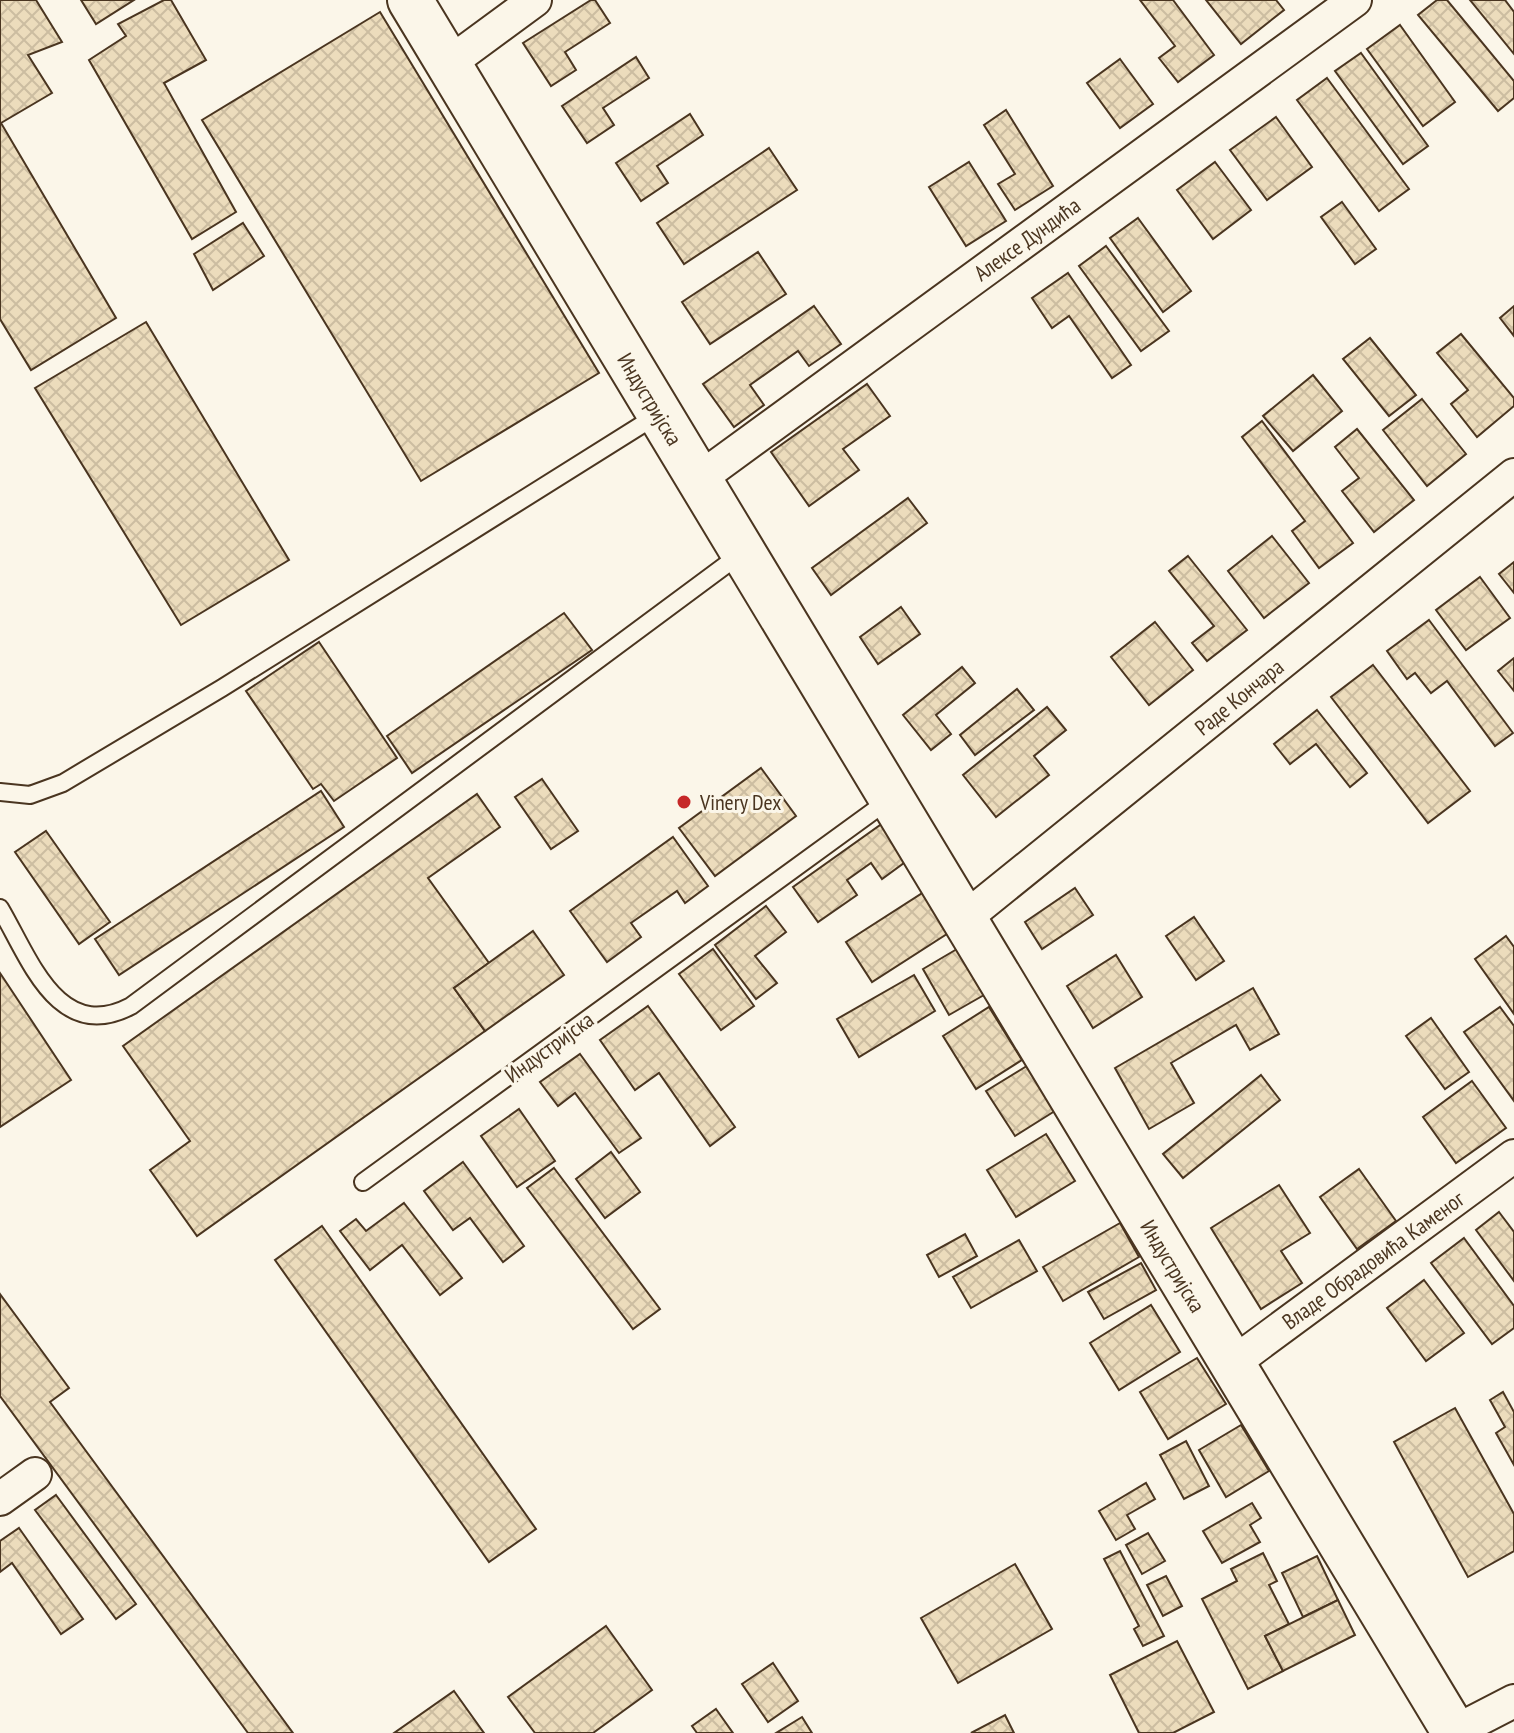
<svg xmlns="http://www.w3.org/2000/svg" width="1514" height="1733" font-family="'PT Sans Narrow',sans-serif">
<defs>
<pattern id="building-cross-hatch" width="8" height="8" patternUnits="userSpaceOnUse" patternTransform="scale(2)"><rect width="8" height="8" fill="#ecdcbc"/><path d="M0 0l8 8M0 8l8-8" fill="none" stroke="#ccbda1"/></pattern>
</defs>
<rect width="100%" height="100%" fill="#fbf6e9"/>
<!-- building -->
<g fill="url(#building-cross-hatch)" stroke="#4a3520" stroke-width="2">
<path d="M0,0h36l26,42 -34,13 24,38 -51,30 115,195 -85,52 -31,-51z"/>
<path d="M81,0h53l-38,24z"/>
<path d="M164,0h7l35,60 -42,23 72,129 -44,27 -103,-179 37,-24 -8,-12z"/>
<path d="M591,0h4l15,23 -45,29 11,18 -25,16 -28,-43z"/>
<path d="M1140,0h33l41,55 -36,27 -19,-24 16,-12z"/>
<path d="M1206,0h70l8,10 -43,34z"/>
<path d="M1437,0h10l67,81v17l-16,13 -80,-96z"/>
<path d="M1470,0h35l9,12v42z"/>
<path d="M380,12l219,361 -178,108 -219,-361z"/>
<path d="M1400,25l55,77 -32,24 -56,-77z"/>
<path d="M1361,53l67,93 -25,18 -68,-93z"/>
<path d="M636,57l13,21 -46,30 11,17 -27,18 -25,-37z"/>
<path d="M1120,59l33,45 -33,24 -33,-45z"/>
<path d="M1327,78l82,111 -30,22 -82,-111z"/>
<path d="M1006,110l47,76 -38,24 -17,-26 17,-10 -31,-49z"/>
<path d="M690,114l13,21 -46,31 11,17 -27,18 -25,-38z"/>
<path d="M1276,117l36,50 -45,33 -37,-50z"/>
<path d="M769,148l28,42 -113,74 -27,-41z"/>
<path d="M969,162l37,59 -40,25 -37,-59z"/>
<path d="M1215,162l36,48 -38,29 -36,-49z"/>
<path d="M1342,202l34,47 -21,15 -34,-47z"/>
<path d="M1138,218l53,73 -28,21 -53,-74z"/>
<path d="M243,223l21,33 -51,34 -19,-36z"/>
<path d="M1106,246l63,85 -28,20 -62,-85z"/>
<path d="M758,252l28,42 -76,50 -28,-42z"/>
<path d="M1068,273l63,92 -19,13 -43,-62 -17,12 -20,-30z"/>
<path d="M814,306l27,38 -32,22 -11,-15 -48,34 14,20 -30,22 -31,-43z"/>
<path d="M1514,306v30l-14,-18z"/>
<path d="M146,322l143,238 -108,65 -146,-237z"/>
<path d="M1461,334l53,64v8l-37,31 -26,-33 17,-14 -31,-37z"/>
<path d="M1370,338l46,57 -27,21 -46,-57z"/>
<path d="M1313,375l29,36 -49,40 -30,-35z"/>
<path d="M867,384l23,32 -47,33 16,21 -50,36 -38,-54z"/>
<path d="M1422,399l44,55 -39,32 -44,-56z"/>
<path d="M1262,421l91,122 -34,25 -27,-37 13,-10 -63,-84z"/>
<path d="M1357,429l57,71 -40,32 -32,-41 17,-13 -24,-31z"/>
<path d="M908,498l19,25 -96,72 -19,-27z"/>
<path d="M1272,536l37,47 -45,35 -36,-47z"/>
<path d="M1188,556l59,74 -40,31 -15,-18 22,-17 -45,-55z"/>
<path d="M1514,562v31l-15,-19z"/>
<path d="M1480,577l30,41 -44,32 -30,-40z"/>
<path d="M901,607l19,27 -42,30 -18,-27z"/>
<path d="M564,613l28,37 -180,123 -25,-37z"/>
<path d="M1429,620l84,113 -18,13 -48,-65 -16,12 -16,-20 -8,6 -20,-28z"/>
<path d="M1155,622l38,48 -44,35 -38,-48z"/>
<path d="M319,642l78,116 -63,43 -13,-17 -8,5 -67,-98z"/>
<path d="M1514,658v33l-16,-20z"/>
<path d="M1373,665l97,126 -42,32 -97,-126z"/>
<path d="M962,667l13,16 -39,32 15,19 -20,16 -28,-35z"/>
<path d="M1017,689l17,21 -59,45 -15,-20z"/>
<path d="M1047,707l19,23 -32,26 15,19 -53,42 -33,-42z"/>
<path d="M1317,710l50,63 -17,14 -34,-43 -26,20 -16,-20z"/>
<path d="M761,768l35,48 -81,60 -36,-48z"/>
<path d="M542,779l36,52 -27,18 -36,-52z"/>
<path d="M321,791l23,36 -225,148 -24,-36z"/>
<path d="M477,794l23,33 -72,51 61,85 -35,25 31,43 -288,205 -47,-66 40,-29 -67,-95z"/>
<path d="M883,823l25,37 -26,19 -11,-16 -24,17 10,15 -39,27 -25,-35z"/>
<path d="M46,831l64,91 -31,22 -64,-92z"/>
<path d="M673,837l35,49 -23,17 -8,-12 -46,32 10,14 -34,25 -37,-51z"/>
<path d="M1075,888l18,27 -51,34 -17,-27z"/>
<path d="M924,892l26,40 -78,50 -26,-40z"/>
<path d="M766,906l20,26 -31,24 22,27 -21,16 -41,-54z"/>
<path d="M1194,917l30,44 -28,19 -30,-44z"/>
<path d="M533,931l31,44 -79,56 -31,-43z"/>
<path d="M1506,936l8,11v67l-39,-55z"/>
<path d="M713,949l41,57 -33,24 -42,-56z"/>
<path d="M957,949l27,46 -35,20 -26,-46z"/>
<path d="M1116,955l26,42 -49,31 -26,-42z"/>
<path d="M0,973l71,107 -71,47z"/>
<path d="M914,975l21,36 -76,46 -22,-38z"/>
<path d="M1253,988l26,46 -29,16 -14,-25 -65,38 23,40 -45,26 -34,-61z"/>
<path d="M648,1006l87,121 -25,19 -51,-73 -24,17 -35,-50z"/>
<path d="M989,1007l33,53 -46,29 -33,-53z"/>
<path d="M1500,1007l14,19v75l-50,-69z"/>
<path d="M1431,1018l38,54 -24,17 -39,-53z"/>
<path d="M580,1054l61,84 -22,15 -44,-60 -17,13 -18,-24z"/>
<path d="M1030,1064l28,45 -43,27 -29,-45z"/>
<path d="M1261,1075l19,25 -97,78 -20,-24z"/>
<path d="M1472,1081l34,47 -50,35 -33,-46z"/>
<path d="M519,1109l36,52 -38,26 -36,-51z"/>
<path d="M1046,1134l29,47 -59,36 -29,-47z"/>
<path d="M611,1152l29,40 -35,26 -29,-39z"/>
<path d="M463,1162l61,84 -21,16 -33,-44 -17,12 -29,-39z"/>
<path d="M554,1168l106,141 -27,20 -106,-141z"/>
<path d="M1359,1169l37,52 -39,28 -37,-52z"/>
<path d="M1279,1185l31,48 -29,18 21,32 -41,26 -50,-81z"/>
<path d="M404,1203l58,75 -22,17 -38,-50 -32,25 -30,-39 16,-12 10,12z"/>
<path d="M1499,1212l15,20v49l-38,-51z"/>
<path d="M1120,1223l19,34 -76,44 -20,-34z"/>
<path d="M322,1226l214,303 -47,33 -214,-302z"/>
<path d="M965,1234l12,22 -38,21 -12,-22z"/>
<path d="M1464,1238l50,68v22l-22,16 -61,-81z"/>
<path d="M1019,1240l18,31 -66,37 -18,-31z"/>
<path d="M1141,1263l15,27 -52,29 -16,-27z"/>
<path d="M1424,1280l40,53 -38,28 -39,-53z"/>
<path d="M0,1294l69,94 -19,14 243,331h-45l-248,-337z"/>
<path d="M1151,1305l29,47 -61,38 -29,-47z"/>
<path d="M1197,1358l29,46 -58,35 -28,-47z"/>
<path d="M1503,1392l11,20v53l-18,-32 9,-6 -15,-27z"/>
<path d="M1455,1408l59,106v37l-46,26 -74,-135z"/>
<path d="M1241,1425l28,46 -43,26 -27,-47z"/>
<path d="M1186,1441l23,45 -25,13 -24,-44z"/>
<path d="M1146,1483l9,16 -28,16 8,14 -19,11 -17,-29z"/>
<path d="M56,1495l80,109 -20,15 -81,-109z"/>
<path d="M1252,1503l9,15 -11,7 10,17 -38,21 -19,-32z"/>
<path d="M19,1528l64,91 -22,15 -49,-71 -12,9v-31z"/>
<path d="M1148,1533l17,28 -23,13 -16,-29z"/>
<path d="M1120,1551l44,85 -21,10 -9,-17 5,-3 -35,-67z"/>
<path d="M1263,1553l14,28 -8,4 20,39 -24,12 18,35 -35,18 -46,-90 35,-18 -6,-12z"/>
<path d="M1317,1556l21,44 -35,17 -21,-44z"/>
<path d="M1015,1564l37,65 -94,54 -37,-65z"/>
<path d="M1166,1576l16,30 -19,10 -16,-31z"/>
<path d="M1338,1600l17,35 -72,36 -18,-35z"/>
<path d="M606,1626l46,64 -59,43h-58l-27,-36z"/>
<path d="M1177,1641l37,71 -41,21h-34l-29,-58z"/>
<path d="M773,1663l25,38 -30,21 -26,-38z"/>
<path d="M454,1691l30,42h-90z"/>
<path d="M716,1709l17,24h-36l-5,-7z"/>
<path d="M1005,1715l9,18h-43z"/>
<path d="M802,1717l10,16h-36z"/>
</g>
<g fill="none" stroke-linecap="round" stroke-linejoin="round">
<!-- service casing -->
<g stroke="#4a3520" stroke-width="20">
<g id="service">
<path d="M0,792l30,3 33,-12 159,-95 437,-274"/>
<path d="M0,908c30,51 58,136 131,98l611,-453"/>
<path d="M363,1182l527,-383"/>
</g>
</g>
<!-- minor casing -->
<g stroke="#4a3520" stroke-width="36">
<g id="minor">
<path d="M448,64l87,-64"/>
<path d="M699,479l656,-479"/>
<path d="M964,919l550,-444"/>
<path d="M1232,1364l282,-208"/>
<path d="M0,1499l35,-25"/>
<path d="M1452,1733l62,-32"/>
</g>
</g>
<!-- secondary casing -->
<g stroke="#4a3520" stroke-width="48">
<path id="secondary" d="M410,0l1045,1733"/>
</g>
<!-- service -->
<use href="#service" stroke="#fbf6e9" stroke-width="16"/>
<!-- minor -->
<use href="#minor" stroke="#fbf6e9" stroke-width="32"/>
<!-- secondary -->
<use href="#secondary" stroke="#fbf6e9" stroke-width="44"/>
</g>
<!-- markers -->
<circle fill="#c62828" stroke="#fbf6e9" stroke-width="3" cx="684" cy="802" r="8"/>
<g text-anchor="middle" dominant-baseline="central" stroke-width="6" stroke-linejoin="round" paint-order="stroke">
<!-- street labels -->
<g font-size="22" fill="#4a3520" stroke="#fbf6e9">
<text transform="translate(1027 239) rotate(-36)">Алексе Дундића</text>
<text transform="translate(650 399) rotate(59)">Индустријска</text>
<text transform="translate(1239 697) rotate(-39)">Раде Кончара</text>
<text transform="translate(549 1047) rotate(-36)">Индустријска</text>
<text transform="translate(1373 1260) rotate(-36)">Владе Обрадовића Каменог</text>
<text transform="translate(1173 1266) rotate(59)">Индустријска</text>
</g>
<!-- poi labels -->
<g font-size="22" fill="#4a3520" stroke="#fbf6e9" text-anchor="start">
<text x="700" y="802">Vinery Dex</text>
</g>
</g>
</svg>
